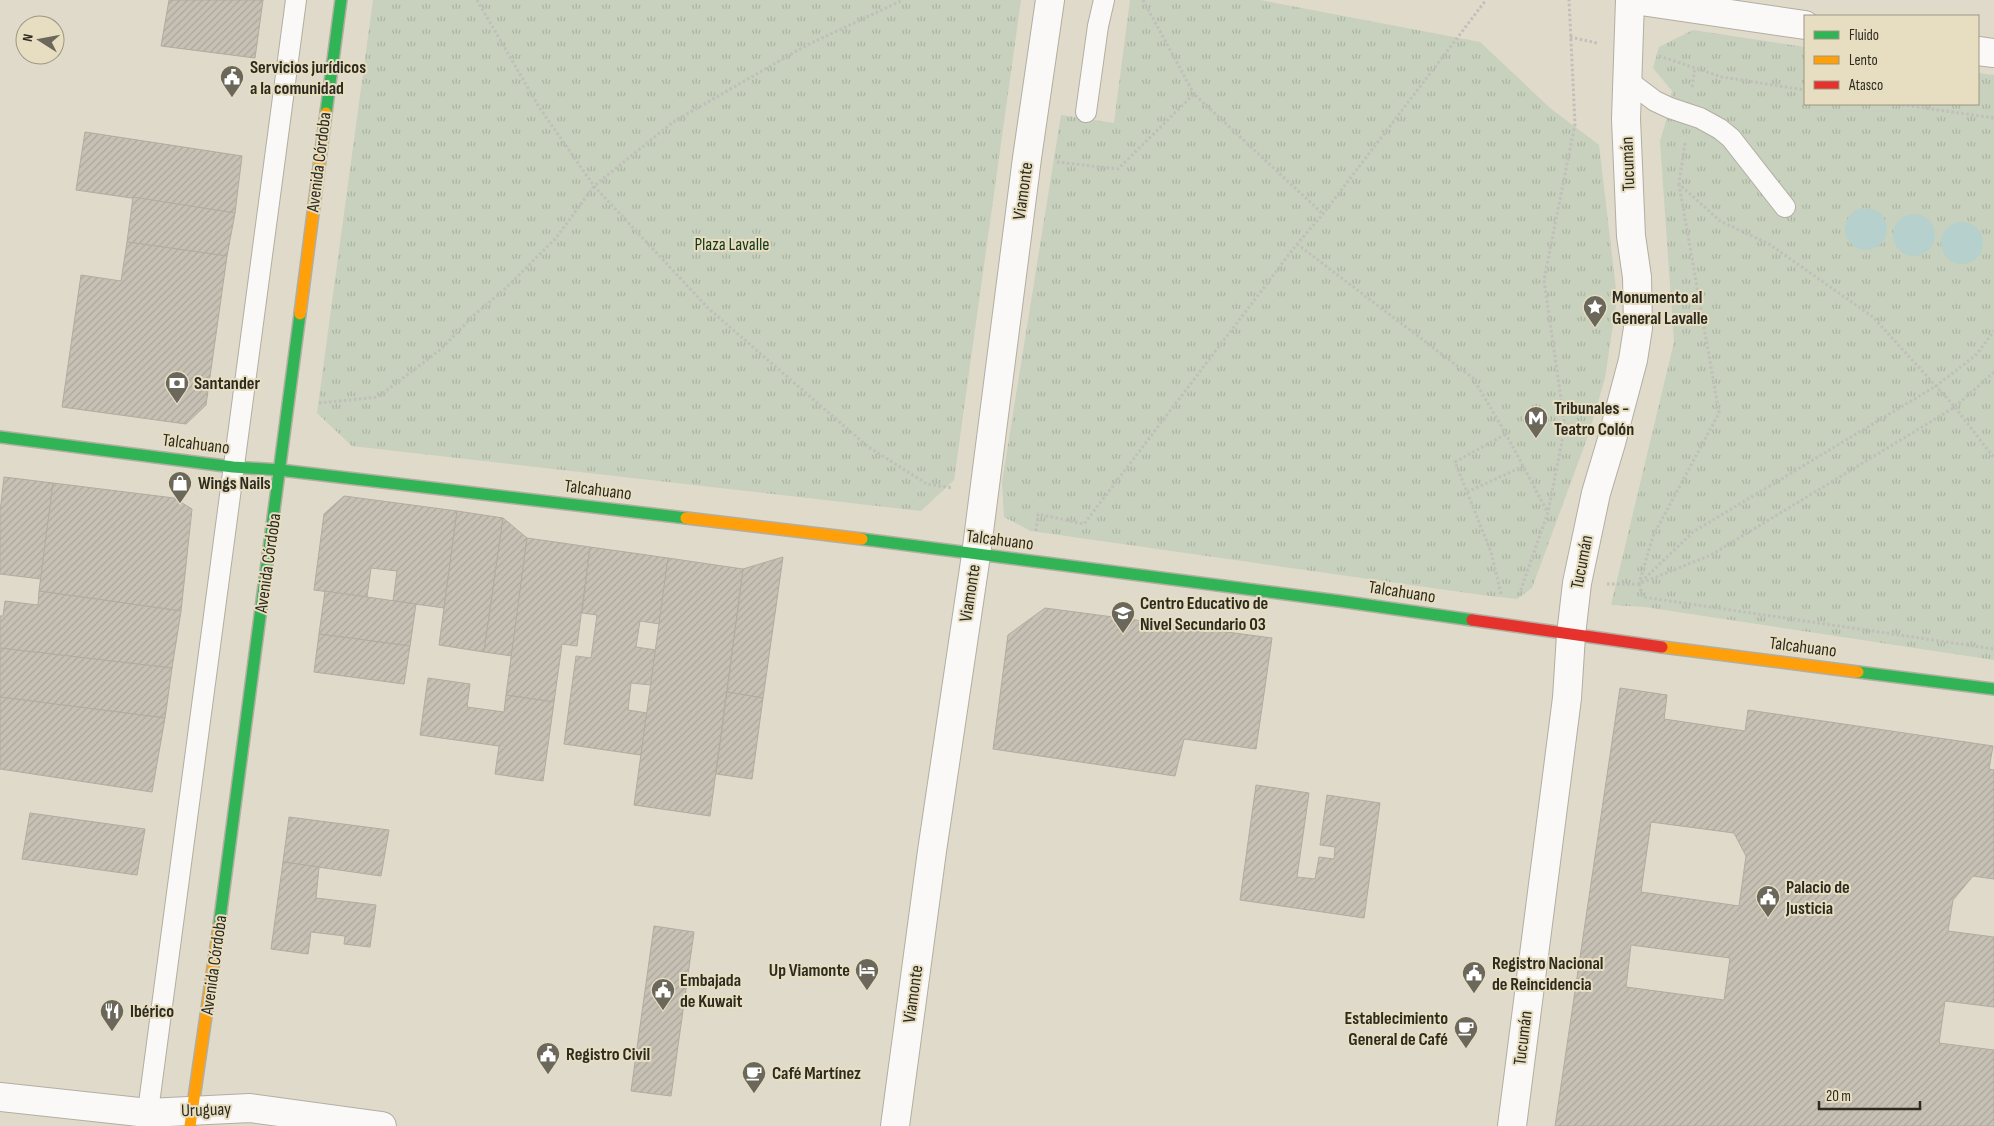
<svg xmlns="http://www.w3.org/2000/svg" width="1994" height="1126" font-family="'Sofia Sans Condensed',sans-serif">
<defs>
<pattern id="park-tufts" width="24" height="20" patternUnits="userSpaceOnUse" patternTransform="scale(1.25)"><rect width="24" height="20" fill="#c7d1bd"/><path d="M3 7l-1-3M5 7V3M7 7l1-3M15 17l-1-3M17 17v-4M19 17l1-3" fill="none" stroke="#abb4a2"/></pattern>
<pattern id="building-hatch" width="6" height="6" patternUnits="userSpaceOnUse" patternTransform="scale(1.25)"><rect width="6" height="6" fill="#c7c1b5"/><path d="M-1 1l2-2M0 6l6-6M5 7l2-2" fill="none" stroke="#aba69b"/></pattern>
</defs>
<rect width="100%" height="100%" fill="#dfdaca"/>
<!-- park -->
<g fill="url(#park-tufts)">
<path d="M373,0h648l-67,480 -33,31 -569,-65 -35,-33z"/>
<path d="M1130,0h130l220,42 70,66 49,37 18,153 -12,80 -16,55 -57,155 -15,11 -35,-4 -451,-64 -27,-14 -2,-35 59,-367 53,8z"/>
<path d="M1693,30l112,17v57h173v-31l16,2v585l-349,-53 -34,-2 63,-263 -14,-201 10,-33 2,-17 -19,-23 6,-21z"/>
</g>
<!-- water -->
<g fill="#b6d0cd">
<circle cx="1866" cy="229" r="21"/>
<circle cx="1914" cy="235" r="21"/>
<circle cx="1962" cy="243" r="21"/>
</g>
<!-- building -->
<g fill="url(#building-hatch)" stroke="#b1aba0" fill-rule="evenodd">
<path d="M169,0h94l-8,58 -94,-12z"/>
<path d="M85,132l157,24 -7,57 -159,-23z"/>
<path d="M133,197l102,16 -8,43 -100,-14z"/>
<path d="M127,242l100,14 -21,149 -20,19 -124,-17 19,-132 40,6z"/>
<path d="M4,477l49,6 -12,96 -41,-5v-62z"/>
<path d="M53,483l121,15 18,11 -11,102 -142,-20z"/>
<path d="M344,496l113,15 -13,97 -51,-7 4,-30 -26,-3 -4,29 -53,-7 10,-76z"/>
<path d="M457,511l46,7 -19,134 -45,-7z"/>
<path d="M503,518l24,20 -15,118 -28,-4z"/>
<path d="M527,538l63,9 -13,99 -15,-2 -8,58 -48,-7z"/>
<path d="M590,547l78,11 -8,66 -20,-3 -4,26 20,3 -5,35 -20,-2 -3,27 19,3 -6,42 -77,-11 12,-88 15,2 6,-43 -15,-2z"/>
<path d="M783,557l-20,141 -36,-6 16,-123z"/>
<path d="M668,558l75,11 -33,247 -76,-11z"/>
<path d="M39,591l142,20 -9,57 -172,-20v-32h3l2,-15 33,4z"/>
<path d="M325,591l91,13 -6,42 -91,-12z"/>
<path d="M1045,608l227,30 -16,111 -72,-10 -9,37 -182,-27 15,-114z"/>
<path d="M319,634l91,12 -6,38 -90,-12z"/>
<path d="M0,648l172,20 -7,50 -165,-21z"/>
<path d="M428,678l42,6 -3,23 37,5 2,-17 48,7 -11,79 -48,-7 4,-28 -79,-11z"/>
<path d="M1620,688l47,7 -3,24 81,12 3,-21 245,36 -4,23 5,1v109l-21,-3 -20,24 -5,31 46,6v70l-49,-6 -6,42 55,7v76h-439zM1651,822l83,11 12,23 -7,50 -98,-14zM1631,945l99,13 -6,42 -98,-13z"/>
<path d="M727,692l36,6 -11,81 -36,-5z"/>
<path d="M0,697l165,21 -13,74 -152,-23z"/>
<path d="M1256,785l53,8 -12,84 18,2 4,-22 15,2 1,-12 -15,-2 7,-50 53,8 -16,115 -124,-18z"/>
<path d="M30,813l115,16 -8,46 -115,-16z"/>
<path d="M289,817l100,13 -8,46 -98,-14z"/>
<path d="M283,862l36,5 -3,31 60,7 -6,42 -26,-3 1,-8 -34,-4 -3,22 -37,-5z"/>
<path d="M654,926l40,6 -23,164 -40,-5z"/>
</g>
<g fill="none" stroke-linecap="round" stroke-linejoin="round">
<!-- lane casing -->
<g stroke="#b2aea2" stroke-width="22">
<g id="lane">
<path d="M1627,80l28,21 15,7 30,10 20,11 11,9 54,69"/>
<path d="M1086,112l12,-86 6,-26"/>
<path d="M146,1126l150,-1126"/>
</g>
</g>
<!-- street casing -->
<g stroke="#b2aea2" stroke-width="30">
<g id="street">
<path d="M1634,0l171,25"/>
<path d="M1978,51l16,2"/>
<path d="M0,1097l148,16 102,-5 132,18"/>
<path d="M895,1126l37,-275 44,-296 51,-397 23,-158"/>
<path d="M1512,1126l55,-428 4,-63 6,-52 19,-90 15,-50 22,-83 5,-32 -1,-51 -6,-41 -5,-117 4,-119"/>
</g>
</g>
<!-- fast casing -->
<g stroke="#b2aea2" stroke-width="14">
<g id="fast">
<path d="M326,113l15,-113"/>
<path d="M0,437l233,30 47,3 406,48"/>
<path d="M862,539l477,62 133,19"/>
<path d="M1858,672l136,17"/>
<path d="M219,926l81,-612"/>
</g>
</g>
<!-- slow casing -->
<g stroke="#b2aea2" stroke-width="14">
<g id="slow">
<path d="M300,314l26,-201"/>
<path d="M686,518l176,21"/>
<path d="M1662,647l196,25"/>
<path d="M190,1126l29,-200"/>
</g>
</g>
<!-- jam casing -->
<g stroke="#b2aea2" stroke-width="14">
<path id="jam" d="M1472,620l190,27"/>
</g>
<!-- path -->
<g stroke="#c1bfba" stroke-width="3" stroke-dasharray="2.5 2.5" stroke-linecap="butt">
<path d="M477,0l62,107 55,79 115,123 158,137 60,38 26,4"/>
<path d="M1143,0l51,94"/>
<path d="M1570,37l27,6"/>
<path d="M1659,56l63,21 83,13"/>
<path d="M1692,87l3,-19"/>
<path d="M1897,104l97,14"/>
<path d="M1685,143l-6,41 41,37 49,23 104,73 82,90 39,51"/>
<path d="M1057,162l61,7 76,-75 129,120"/>
<path d="M1679,184l40,229 -66,123 -14,48 54,-52 243,-146 40,-31 18,-24"/>
<path d="M1297,244l176,134 33,56 41,77"/>
<path d="M319,403l59,-6 63,-48 31,-32 35,-30 49,-49 38,-52 79,-64 134,-77 96,-45"/>
<path d="M1467,492l57,-26"/>
<path d="M1036,531l2,-17 46,10 213,-280 26,-30 163,-214"/>
<path d="M1607,584h32l72,-29 244,-148 39,-35"/>
<path d="M1639,584l4,13 351,52"/>
<path d="M1501,594l-10,-42 -36,-90 51,-28"/>
<path d="M1519,595l29,-83 17,-86 -21,-146 31,-156 -6,-124"/>
</g>
<!-- lane -->
<use href="#lane" stroke="#faf9f7" stroke-width="20"/>
<!-- street -->
<use href="#street" stroke="#faf9f7" stroke-width="28"/>
<!-- fast -->
<use href="#fast" stroke="#30b455" stroke-width="11"/>
<!-- slow -->
<use href="#slow" stroke="#ff9f0a" stroke-width="11"/>
<!-- jam -->
<use href="#jam" stroke="#e5322d" stroke-width="11"/>
</g>
<!-- icons -->
<defs>
<g id="civic-pin" transform="scale(1.25)"><path d="M0 17L-7.5 6A9.5 9.5 0 1 1 7.5 6Z" fill="#6b685b" stroke="#e7dec2"/><path d="M-.6-6.5H3V-4.5H.6V-3L4-1V1h2V6H-6V1h2V-1L-.6-3ZM-1.2 2.5V6h2.4V2.5Z" fill="#fff"/></g>
<g id="sight-pin" transform="scale(1.25)"><path d="M0 17L-7.5 6A9.5 9.5 0 1 1 7.5 6Z" fill="#6b685b" stroke="#e7dec2"/><path d="M0-6L1.8-2.2L6-1.7L2.9 1.2L3.7 5.4L0 3.3L-3.7 5.4L-2.9 1.2L-6-1.7L-1.8-2.2Z" fill="#fff"/></g>
<g id="bank-pin" transform="scale(1.25)"><path d="M0 17L-7.5 6A9.5 9.5 0 1 1 7.5 6Z" fill="#6b685b" stroke="#e7dec2"/><path d="M-6-4H6V4H-6ZM0-2.3a2.3 2.3 0 1 0 0 4.6a2.3 2.3 0 1 0 0-4.6Z" fill="#fff"/></g>
<g id="metro-pin" transform="scale(1.25)"><path d="M0 17L-7.5 6A9.5 9.5 0 1 1 7.5 6Z" fill="#6b685b" stroke="#e7dec2"/><path d="M-5.5 5V-5H-3L0 0L3-5H5.5V5H3V-.5L0 4L-3-.5V5Z" fill="#fff"/></g>
<g id="shop-pin" transform="scale(1.25)"><path d="M0 17L-7.5 6A9.5 9.5 0 1 1 7.5 6Z" fill="#6b685b" stroke="#e7dec2"/><path d="M-5-2.5h2.3a2.7 3.5 0 0 1 5.4 0H5L5.5 6h-11ZM-1.5-2.5h3a1.5 2.3 0 0 0-3 0Z" fill="#fff"/></g>
<g id="school-pin" transform="scale(1.25)"><path d="M0 17L-7.5 6A9.5 9.5 0 1 1 7.5 6Z" fill="#6b685b" stroke="#e7dec2"/><path d="M0-5L7-2L0 1L-7-2ZM-4 1L0 2.5L4 1V4Q0 6-4 4Z" fill="#fff"/></g>
<g id="hotel-pin" transform="scale(1.25)"><path d="M0 17L-7.5 6A9.5 9.5 0 1 1 7.5 6Z" fill="#6b685b" stroke="#e7dec2"/><path d="M-6-4.5h1.5V1H6V5H4.5V3h-9V5H-6ZM-4 0a1.8 1.8 0 1 1 3.6 0ZM.5 0V-2.5h3Q6-2.5 6 0Z" fill="#fff"/></g>
<g id="restaurant-pin" transform="scale(1.25)"><path d="M0 17L-7.5 6A9.5 9.5 0 1 1 7.5 6Z" fill="#6b685b" stroke="#e7dec2"/><path d="M-5-6h1v4h1v-4h1v4h1v-4h1v5L-1.5 .5V6h-2V.5L-5-1ZM5-6V6H3V1.5H1.5Q1.5-4 5-6Z" fill="#fff"/></g>
<g id="cafe-pin" transform="scale(1.25)"><path d="M0 17L-7.5 6A9.5 9.5 0 1 1 7.5 6Z" fill="#6b685b" stroke="#e7dec2"/><path d="M-5.5-4.5H6V0H3Q3 3.5 0 3.5H-2.5Q-5.5 3.5-5.5 0ZM3-3.2v2h1.7v-2ZM-6 4.5H4V6H-6Z" fill="#fff"/></g>
</defs>
<g fill-rule="evenodd">
<use href="#civic-pin" x="232" y="77"/>
<use href="#sight-pin" x="1595" y="307"/>
<use href="#bank-pin" x="177" y="383"/>
<use href="#metro-pin" x="1536" y="418"/>
<use href="#shop-pin" x="180" y="483"/>
<use href="#school-pin" x="1123" y="613"/>
<use href="#civic-pin" x="1768" y="897"/>
<use href="#hotel-pin" x="867" y="970"/>
<use href="#civic-pin" x="1474" y="973"/>
<use href="#civic-pin" x="663" y="990"/>
<use href="#restaurant-pin" x="112" y="1011"/>
<use href="#cafe-pin" x="1466" y="1028"/>
<use href="#civic-pin" x="548" y="1054"/>
<use href="#cafe-pin" x="754" y="1073"/>
</g>
<g text-anchor="middle" dominant-baseline="central" stroke-width="4" stroke-linejoin="round" paint-order="stroke">
<!-- poi labels -->
<g font-size="18" font-weight="bold" fill="#2d2a1f" stroke="#e7dec2" text-anchor="start">
<text x="250" y="67">Servicios jurídicos<tspan x="250" dy="21">a la comunidad</tspan></text>
<text x="1612" y="297">Monumento al<tspan x="1612" dy="21">General Lavalle</tspan></text>
<text x="194" y="383">Santander</text>
<text x="1554" y="408">Tribunales -<tspan x="1554" dy="21">Teatro Colón</tspan></text>
<text x="198" y="483">Wings Nails</text>
<text x="1140" y="603">Centro Educativo de<tspan x="1140" dy="21">Nivel Secundario 03</tspan></text>
<text x="1786" y="887">Palacio de<tspan x="1786" dy="21">Justicia</tspan></text>
<text x="1492" y="963">Registro Nacional<tspan x="1492" dy="21">de Reincidencia</tspan></text>
<text x="850" y="970" text-anchor="end">Up Viamonte</text>
<text x="680" y="980">Embajada<tspan x="680" dy="21">de Kuwait</tspan></text>
<text x="130" y="1011">Ibérico</text>
<text x="1448" y="1018" text-anchor="end">Establecimiento<tspan x="1448" dy="21">General de Café</tspan></text>
<text x="566" y="1054">Registro Civil</text>
<text x="772" y="1073">Café Martínez</text>
</g>
<!-- street labels -->
<g font-size="18" fill="#2d2a1f" stroke="#e7dec2">
<text transform="translate(319 162) rotate(-83)">Avenida Córdoba</text>
<text transform="translate(1628 164) rotate(-92)">Tucumán</text>
<text transform="translate(1023 191) rotate(-82)">Viamonte</text>
<text transform="translate(196 444) rotate(7)">Talcahuano</text>
<text transform="translate(598 490) rotate(7)">Talcahuano</text>
<text transform="translate(1000 540) rotate(7)">Talcahuano</text>
<text transform="translate(1582 562) rotate(-79)">Tucumán</text>
<text transform="translate(268 563) rotate(-82)">Avenida Córdoba</text>
<text transform="translate(1402 592) rotate(9)">Talcahuano</text>
<text transform="translate(970 593) rotate(-81)">Viamonte</text>
<text transform="translate(1803 647) rotate(7)">Talcahuano</text>
<text transform="translate(214 965) rotate(-82)">Avenida Córdoba</text>
<text transform="translate(913 994) rotate(-82)">Viamonte</text>
<text transform="translate(1523 1038) rotate(-83)">Tucumán</text>
<text transform="translate(206 1110) rotate(-2)">Uruguay</text>
</g>
<!-- park labels -->
<g font-size="18" fill="#153917" stroke="#e7dec2">
<text x="732" y="244">Plaza Lavalle</text>
</g>
</g>
<!-- legend -->
<rect x="1804" y="15" width="175" height="90" fill="#e7dec2" stroke="#9d9681"/>
<rect x="1814" y="31" width="25" height="8" fill="#30b455" stroke="#9d9681"/>
<text x="1849" y="40" font-size="15" fill="#2d2a1f">Fluido</text>
<rect x="1814" y="56" width="25" height="8" fill="#ff9f0a" stroke="#9d9681"/>
<text x="1849" y="65" font-size="15" fill="#2d2a1f">Lento</text>
<rect x="1814" y="81" width="25" height="8" fill="#e5322d" stroke="#9d9681"/>
<text x="1849" y="90" font-size="15" fill="#2d2a1f">Atasco</text>
<!-- north arrow -->
<g transform="translate(40 40) rotate(281)"><circle r="24" fill="#e7dec2" stroke="#9d9681"/>
<path d="M0-4L9 19L0 12L-9 19Z" fill="#6b685b"/>
<text y="-8" font-size="14" font-weight="bold" text-anchor="middle" fill="#2d2a1f">N</text>
</g>
<!-- scale -->
<path d="M1819 1101v8h101v-8" fill="none" stroke="#2d2a1f" stroke-width="2.5"/>
<text x="1826" y="1101" font-size="15" fill="#2d2a1f" stroke="#e7dec2" stroke-width="4" paint-order="stroke">20 m</text>
</svg>
